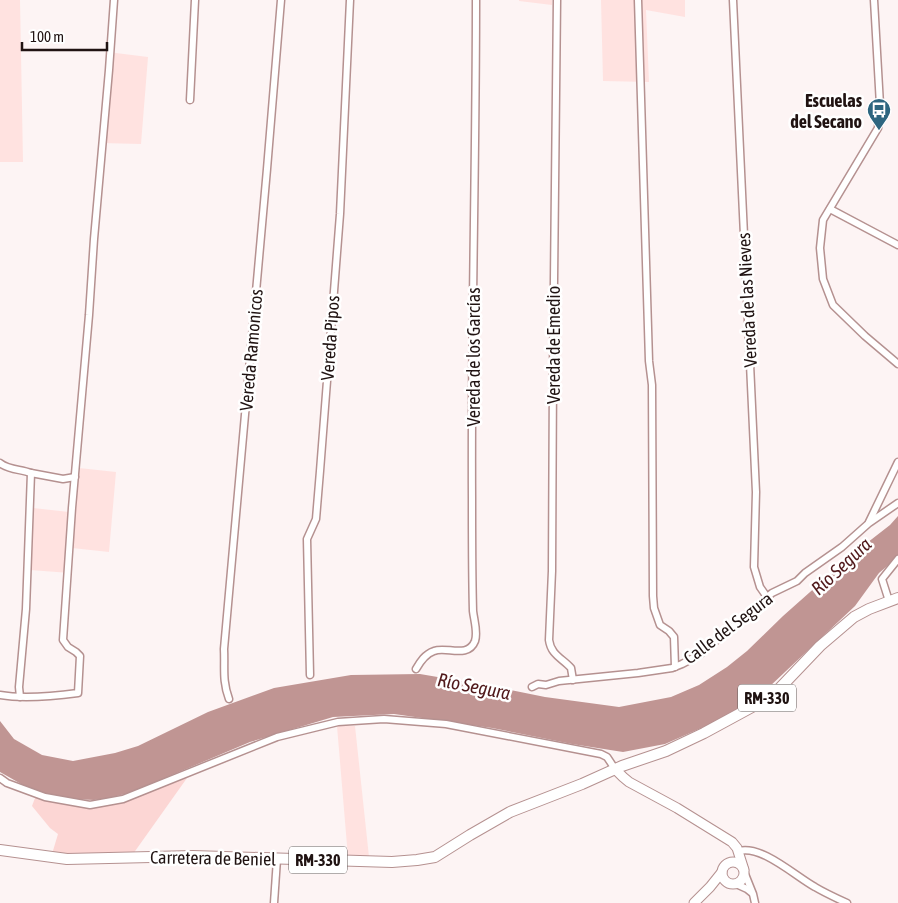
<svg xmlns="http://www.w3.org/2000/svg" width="898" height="903" font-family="'Asap Condensed',sans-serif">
<rect width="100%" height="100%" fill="#fdf4f4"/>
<!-- built -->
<g fill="#ffe2e0">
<path d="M0,0h20l3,162h-23z"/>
<path d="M519,0h33v5l-33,-4z"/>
<path d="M601,0h84v17l-39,-7 3,72 -46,-1z"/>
<path d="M108,52l40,5 -7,87 -41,-1z"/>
<path d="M79,468l37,4 -7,80 -37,-4 -2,25 -40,-3 3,-62 36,4z"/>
<path d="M337,726h18l14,131h-21z"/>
</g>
<!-- green -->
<path fill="#fcd6d4" d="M187,778l-54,76h-81l6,-20 -8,-6 -18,-22 3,-8 5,-1 46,10 30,-3z"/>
<!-- water -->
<path fill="#c09593" d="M898,516v41l-19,16 -24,33 -87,82 -44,30 -59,26 -42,8 -51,-8 -80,-16 -98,-14 -61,3 -83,25 -97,41 -28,11 -16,4 -15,2 -22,-1 -19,-3 -23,-7 -30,-17v-51l14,18 28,16 31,6 42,-8 23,-7 70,-34 66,-24 77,-13 69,-1 76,13 49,10 74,10 52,-10 28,-12 28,-18 20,-16 36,-35 71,-63 36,-28z"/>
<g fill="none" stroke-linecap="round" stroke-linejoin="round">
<!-- street casing -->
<g stroke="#b59190" stroke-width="9">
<g id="street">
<path d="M557,0l-4,373 -1,198 -3,69c2,15 13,18 22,28l2,12"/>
<path d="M638,0l11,361 3,24 1,211 1,12 6,17 9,6 5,6 1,30"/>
<path d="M733,0l23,492 -2,75 6,20 7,10"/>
<path d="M874,0l6,105 -2,23 -55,92 -3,28 3,31 10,26 32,31 33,28"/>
<path d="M190,100l5,-100"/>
<path d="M830,209l68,36"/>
<path d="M0,463c9,7 20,6 31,10"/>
<path d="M869,522l29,-60"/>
<path d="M889,601l-7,-22 16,-20"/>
<path d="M416,669c4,-7 9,-15 18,-18 12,-5 34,8 41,-10 3,-9 -1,-21 -2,-30 -1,-37 -1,-75 -1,-113 -1,-166 4,-332 4,-498"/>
<path d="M310,675l-3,-136 9,-20 4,-48 20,-257 10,-214"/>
<path d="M532,687l6,-3 8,1 13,-4 79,-8 34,-5 10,-4 17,-9 73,-62 25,-12 8,-8 37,-26 27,-24 29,-20"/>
<path d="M0,695c23,4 55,1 78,-2l2,-37 -4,-4 -8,-5 -5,-7 9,-132 17,-193 5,-76 15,-169 5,-70"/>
<path d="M20,697l-1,-10 7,-78 5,-136 32,6 12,-2"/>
<path d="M229,699c-7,-19 -4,-31 -5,-50l43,-480 14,-169"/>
<path d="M0,778l7,5 38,14 45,8 33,-6 154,-62 61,-15 46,-3 62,5 155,30 6,3 8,12"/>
<path d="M739,851c23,-6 56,25 76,36 10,6 21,11 32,16"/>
<path d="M745,874l8,20 2,9"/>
<path d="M736,884l11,5 5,4"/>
<path d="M274,903l3,-44"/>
</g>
</g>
<!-- secondary casing -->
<g stroke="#b59190" stroke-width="11">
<g id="secondary">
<path d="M615,769l8,8 6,5 48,26 55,34 5,6 7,22"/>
<circle cx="733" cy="873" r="11"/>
<path d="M694,903l16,-16 12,-15"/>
</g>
</g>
<!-- primary casing -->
<g stroke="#b59190" stroke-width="12">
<path id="primary" d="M0,850l67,9 126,-3 199,6 25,-2 18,-3 35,-22 40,-23 72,-28 40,-18 44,-15 38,-18 59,-32 15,-11 42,-44 34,-29 15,-8 29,-11"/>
</g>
<!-- street -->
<use href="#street" stroke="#fff" stroke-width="6"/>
<!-- secondary -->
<use href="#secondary" stroke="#fff" stroke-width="9"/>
<!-- primary -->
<use href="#primary" stroke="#fff" stroke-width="10"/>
</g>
<!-- icons -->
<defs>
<g id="bus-pin" transform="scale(1.25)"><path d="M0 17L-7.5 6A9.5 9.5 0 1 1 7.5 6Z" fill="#2e6680" stroke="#fff"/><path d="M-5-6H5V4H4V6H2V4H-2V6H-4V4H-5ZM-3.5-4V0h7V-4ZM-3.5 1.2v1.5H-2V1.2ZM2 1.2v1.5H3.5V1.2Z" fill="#fff"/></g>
</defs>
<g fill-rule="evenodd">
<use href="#bus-pin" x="879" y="110"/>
</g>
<g text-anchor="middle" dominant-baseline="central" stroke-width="5" stroke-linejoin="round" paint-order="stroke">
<!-- shield labels -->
<g fill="#fff" stroke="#635a59" stroke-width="1">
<rect x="738" y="684.5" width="58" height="27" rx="4"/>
<rect x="289" y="846.5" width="58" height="27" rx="4"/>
</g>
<g font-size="16" font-weight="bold" fill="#201312">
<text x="767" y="698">RM-330</text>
<text x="318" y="860">RM-330</text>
</g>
<!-- poi labels -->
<g font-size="18" font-weight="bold" fill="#201312" stroke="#fff" text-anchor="end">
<text x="862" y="100">Escuelas<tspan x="862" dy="21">del Secano</tspan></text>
</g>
<!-- street labels -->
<g font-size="18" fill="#201312" stroke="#fff">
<text transform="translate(747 300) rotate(-93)">Vereda de las Nieves</text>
<text transform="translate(330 338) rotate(-86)">Vereda Pipos</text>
<text transform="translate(553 345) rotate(-90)">Vereda de Emedio</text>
<text transform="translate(251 350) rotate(-85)">Vereda Ramonicos</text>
<text transform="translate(473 357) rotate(-90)">Vereda de los Garcías</text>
<text transform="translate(728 628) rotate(-37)">Calle del Segura</text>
<text transform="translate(213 858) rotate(1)">Carretera de Beniel</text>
</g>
<!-- water labels -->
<g font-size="19" font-style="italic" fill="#50191b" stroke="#fff">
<text transform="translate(841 566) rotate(-43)">Río Segura</text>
<text transform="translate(474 686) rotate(11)">Río Segura</text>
</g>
</g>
<!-- scale -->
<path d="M22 42v8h85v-8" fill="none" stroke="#201312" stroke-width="2.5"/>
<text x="30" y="42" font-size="15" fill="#201312" stroke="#ffffff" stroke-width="4" paint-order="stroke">100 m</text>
</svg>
